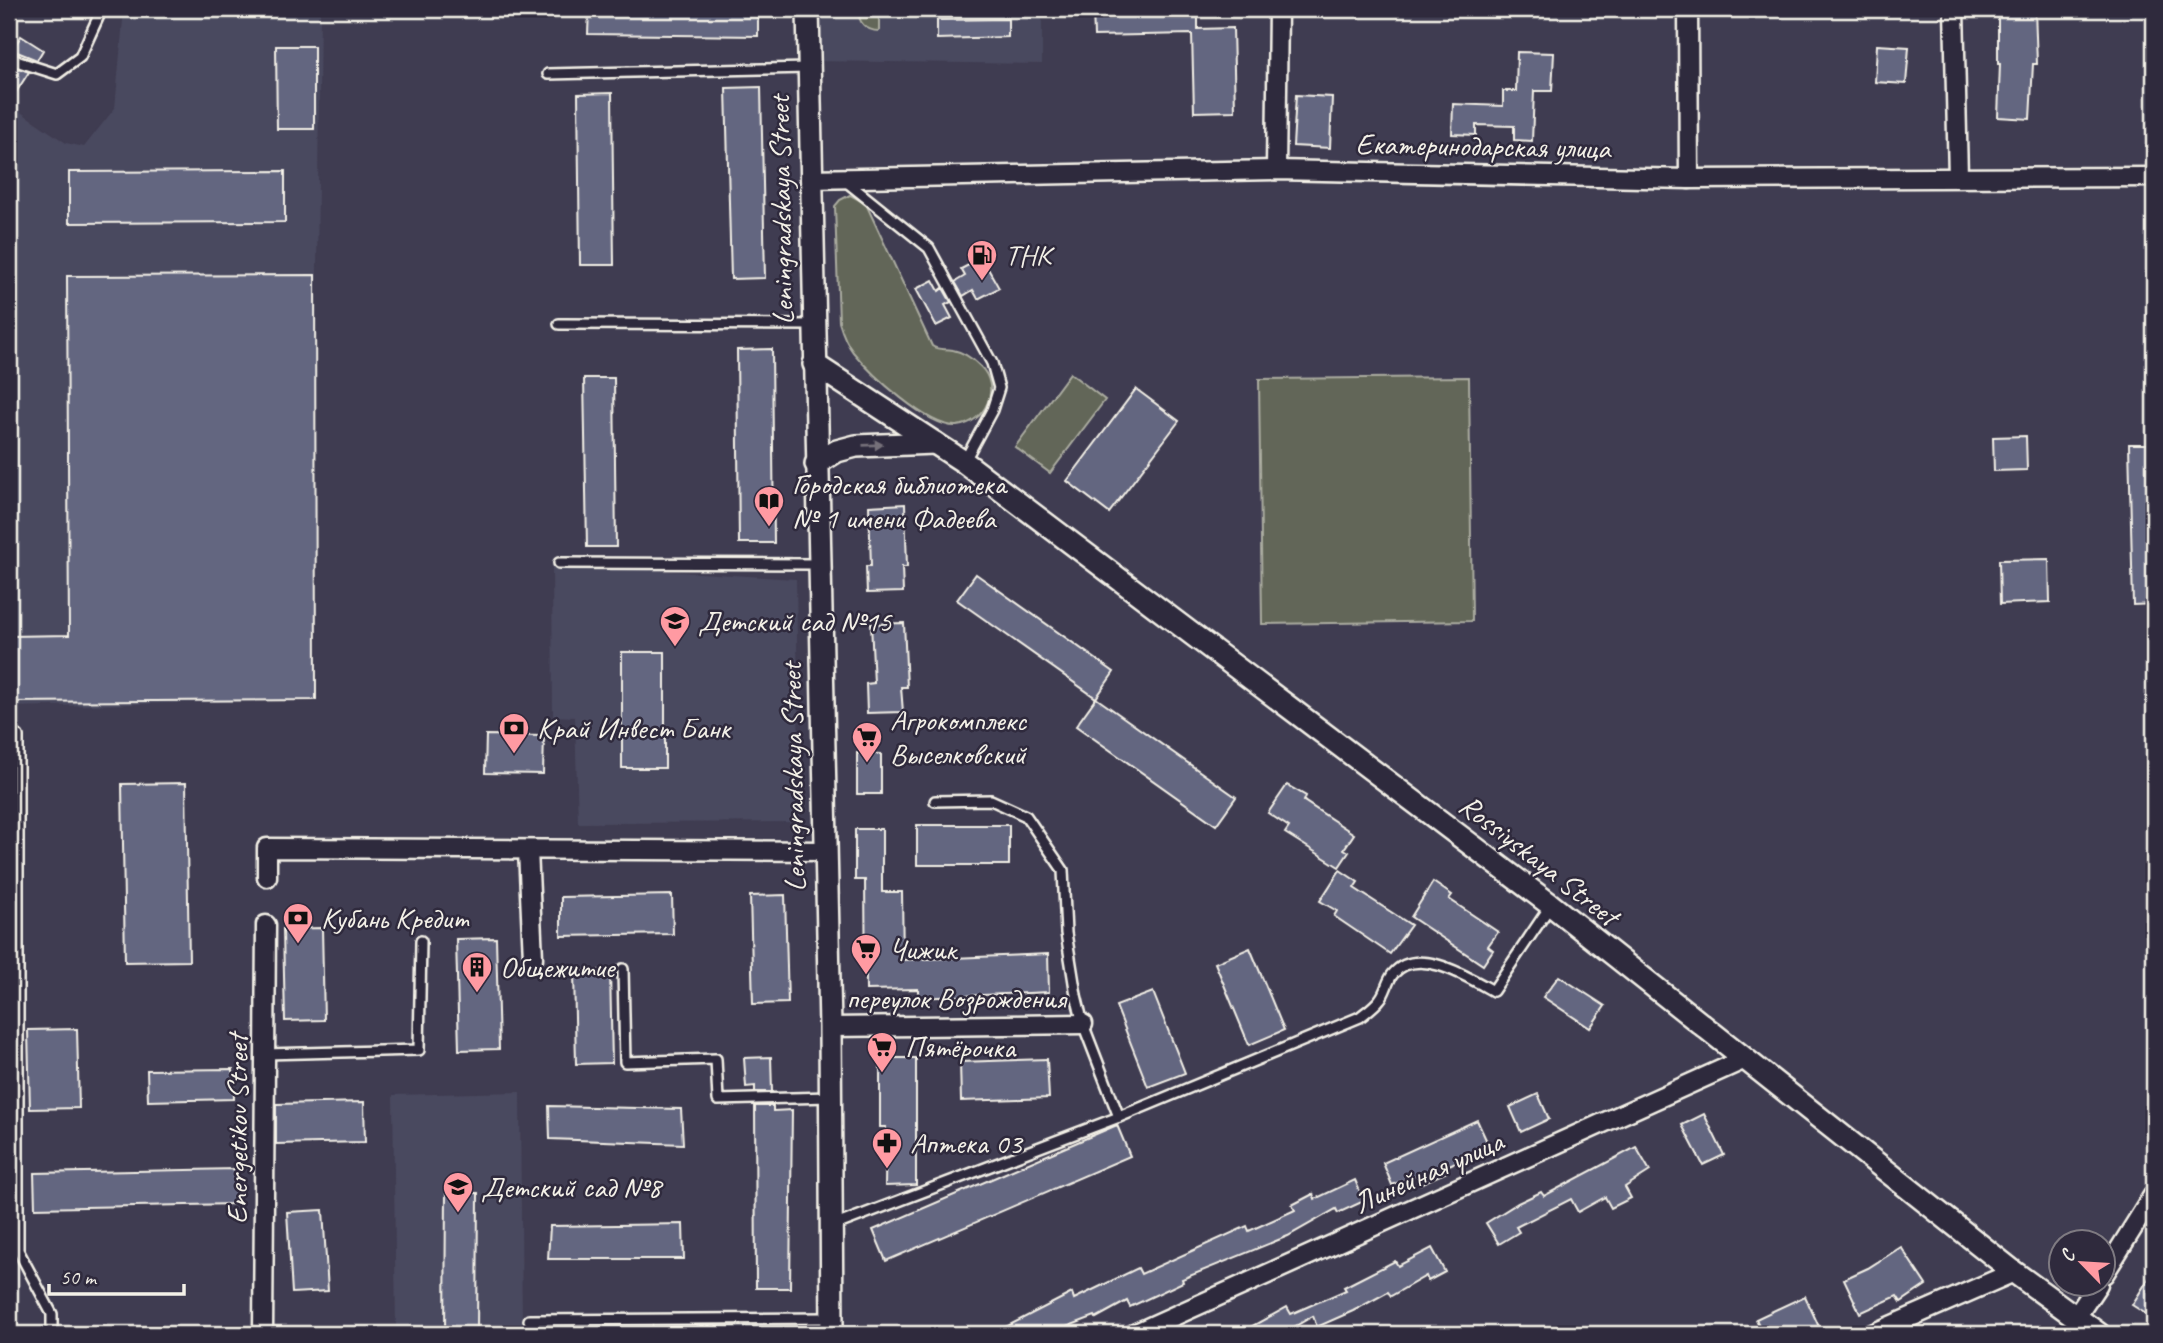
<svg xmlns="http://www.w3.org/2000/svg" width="2163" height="1343" font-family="Caveat,sans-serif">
<rect width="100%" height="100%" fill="#3f3c51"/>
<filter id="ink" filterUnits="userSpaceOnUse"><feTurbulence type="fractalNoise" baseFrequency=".0143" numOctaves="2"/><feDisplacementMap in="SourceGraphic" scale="14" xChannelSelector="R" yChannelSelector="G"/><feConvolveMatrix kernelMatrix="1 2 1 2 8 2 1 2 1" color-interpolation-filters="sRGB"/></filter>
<g filter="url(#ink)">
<!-- built -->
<g fill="#4a495f">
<path d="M124,9h196l-8,691 -303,7v-603l57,39 18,4 31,-39z"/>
<path d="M807,9h235v55l-234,-3z"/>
<path d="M552,564l244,15 4,243 -222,1 -3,-106 -22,-1z"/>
<path d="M520,1092l2,242h-126l-3,-239z"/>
</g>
<!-- green -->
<g fill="#626658" stroke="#abaca0" stroke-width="2">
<path d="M859,9h20v22c-13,0 -22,-9 -20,-22z"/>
<path d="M850,195l16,9 66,142c7,5 13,2 21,4 10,2 20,9 27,16 22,21 6,57 -23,60 -29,2 -87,-53 -104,-74 -7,-9 -11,-20 -14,-30l-4,-116 5,-6z"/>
<path d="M1070,373l35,27 -55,73 -35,-26z"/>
<path d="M1469,377l3,244 -210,3 -3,-245z"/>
</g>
<!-- building -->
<g fill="#646680" stroke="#f4f1e8" stroke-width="2">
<path d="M589,9h169v27l-170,-2z"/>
<path d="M1093,9h105v20l35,-1 2,83 -41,1 -2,-78 -98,2z"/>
<path d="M1998,9h37l2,55h-4l-3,55 -32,-2 2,-53h-2z"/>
<path d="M1008,19v18l-71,2v-19z"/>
<path d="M21,36l22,14 -6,10 -25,-10z"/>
<path d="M1877,45l32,2 -3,37 -31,-2z"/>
<path d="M276,46h38v83h-37z"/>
<path d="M1517,52l37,1 -2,38h-18l-2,50 -18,-1v-14l-38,-1v10l-24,-1 1,-30 50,2v-15h13z"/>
<path d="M9,64l20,8 -20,31z"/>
<path d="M761,87l4,191 -34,1 -5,-191z"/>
<path d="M612,93l2,172h-34l-2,-171z"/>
<path d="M1296,95l36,2 -2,51 -37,-2z"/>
<path d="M285,171v51l-216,1v-51z"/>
<path d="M982,258l17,30 -21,11 -5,-9 -10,6 -8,-14 10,-6 -4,-7z"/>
<path d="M315,275l1,425 -307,2v-66l60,-1 -2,-359z"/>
<path d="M933,280l6,11 4,-3 8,14 -6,3 7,13 -16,8 -20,-37z"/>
<path d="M772,349l2,194h-35l-2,-193z"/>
<path d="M584,378h30l2,169h-29z"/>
<path d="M1136,389l43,32 -70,92 -42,-32z"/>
<path d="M2026,436l1,34 -33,1 -1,-34z"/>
<path d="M2129,444h25v160l-21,1z"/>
<path d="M905,504l2,63h-5l1,25 -36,1 -1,-27h5l-2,-60z"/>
<path d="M2049,559l1,43 -50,2 -1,-44z"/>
<path d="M976,574l138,98 -18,26 -139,-98z"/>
<path d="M904,623l3,64h-6l2,25 -36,1 -1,-29 8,-1 -3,-59z"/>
<rect x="622" y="652" width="43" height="116"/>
<path d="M1096,698l140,99 -20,28 -140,-99z"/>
<path d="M486,735l58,1 -1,38 -58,-1z"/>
<path d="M857,753l24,1v40h-24z"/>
<path d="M186,783l3,178 -64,1 -3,-178z"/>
<path d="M1287,785l19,11 -2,5 50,33 -10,15 5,3 -10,15 -54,-34 4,-6 -21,-14z"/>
<rect x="917" y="825" width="92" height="40"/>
<path d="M855,829h27v63h20l1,68 145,-6 1,38 -131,6v-9l-52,1 -1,-110h-10z"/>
<path d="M1340,870l18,12 -4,6 57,37 -21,29 -56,-38 3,-5 -17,-10z"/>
<path d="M1433,882l19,13 -3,4 49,33 -10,14 5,4 -10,15 -72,-48z"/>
<path d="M672,895l1,39 -112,2v-39z"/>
<path d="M785,895l3,108 -35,1 -3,-108z"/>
<path d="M322,928l2,92 -39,1 -2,-92z"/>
<path d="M496,938l3,111 -40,1 -3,-111z"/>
<path d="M1250,948l34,82 -35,15 -34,-82z"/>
<path d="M610,970l2,93 -36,1 -2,-93z"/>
<path d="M1559,976l46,30 -15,22 -47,-31z"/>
<path d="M1153,992l32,81 -37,14 -32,-81z"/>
<path d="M77,1029l2,79 -49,1 -2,-79z"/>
<path d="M771,1057l1,35h-17v-6l-9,1 -2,-29z"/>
<path d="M880,1058h36v127l-31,1 1,-59h-6z"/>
<path d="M1047,1059l2,39 -88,3 -1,-39z"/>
<path d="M233,1069l1,30 -86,2 -1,-31z"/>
<path d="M1538,1094l11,25 -28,13 -11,-25z"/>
<path d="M364,1102l1,40 -89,2v-40z"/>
<path d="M549,1106l132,3 2,35 -133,-5z"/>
<path d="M755,1106h18v5l19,-1 -2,178h-34z"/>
<path d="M1704,1114l20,41 -21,10 -21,-40z"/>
<path d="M1477,1120l12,26 -44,21 2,5 -27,12 -3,-9 -25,10 -9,-22z"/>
<path d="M1117,1125l13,31 -244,105 -13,-31z"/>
<path d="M1636,1147l14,24 -25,16 6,11 -20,10 -6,-11 -27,15 -7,-13 -55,28 3,5 -20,12 -13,-21 32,-20 23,-11 3,4z"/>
<path d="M236,1169v35l-201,4 -1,-35z"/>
<path d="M1355,1180l9,21 -26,12 -2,-4 -48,27 -106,43 1,3 -53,25 -3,-6 -31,17 -1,-2 -47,18h-56l80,-41 2,6 64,-31 3,6 106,-48 2,5 46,-21 -3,-5 21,-11 2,5z"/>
<path d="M446,1193h32l-1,141h-32z"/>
<path d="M323,1210l5,81 -36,2 -5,-81z"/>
<path d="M683,1224l1,35h-136l2,-33z"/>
<path d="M1901,1247l25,38 -25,17 -4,-6 -37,17 -16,-34 24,-11z"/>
<path d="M1432,1248l13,24 -17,9 -2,-5 -35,20 -3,-4 -35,19 -36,16 -4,-11 -31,18h-44l49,-27 4,7 55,-24 -2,-3 51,-26 3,5z"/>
<path d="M2154,1270v49l-22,-14z"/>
<path d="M1805,1296l15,33 -12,5h-45l-7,-15z"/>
</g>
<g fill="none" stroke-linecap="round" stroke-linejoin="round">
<!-- service casing -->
<g stroke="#f4f1e8" stroke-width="14">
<g id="service">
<path d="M9,56l10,6 38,12 23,-17 22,-48"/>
<path d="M548,74l260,-6"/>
<path d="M843,179l86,69 63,115 7,25 -7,22 -28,52"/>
<path d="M559,324l254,1"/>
<path d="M559,563l259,1"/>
<path d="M9,735l9,1v514l34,64v20"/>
<path d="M935,801l56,-1 35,16 37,54 3,63 10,62 7,29 36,93"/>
<path d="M623,969l2,93 91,-3 2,41 112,-3"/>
<path d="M265,1054l154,-4 2,-109"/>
<path d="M833,1226l286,-109 241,-100c6,-5 15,-11 20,-18 6,-7 7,-18 13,-25 24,-29 75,3 100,17l58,-86"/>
<path d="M529,1320l302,-2"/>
</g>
</g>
<!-- minor casing -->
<g stroke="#f4f1e8" stroke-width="23">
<g id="minor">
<path d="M1688,9l1,170"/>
<path d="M1954,9l4,168"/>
<path d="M1276,170l2,-161"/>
<path d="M810,179l466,-9 413,9 465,-2"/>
<path d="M528,850l5,108"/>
<path d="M267,877v-29l558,3"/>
<path d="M830,1027l253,-3"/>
<path d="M2104,1274l50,-80"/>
<path d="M2076,1317l22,-33"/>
<path d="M263,1334l3,-409"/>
<path d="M1134,1334l611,-275"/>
<path d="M1872,1334l142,-62"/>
</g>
</g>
<!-- tertiary casing -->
<g stroke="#f4f1e8" stroke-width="26">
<g id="tertiary">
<path d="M808,9l22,1018 2,307"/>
<path d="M814,364l150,98 587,443 463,367 85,62"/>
<path d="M816,464l21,-13 19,-5 79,-3"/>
</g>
</g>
<!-- service -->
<use href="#service" stroke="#2f2a3d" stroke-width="9"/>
<!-- minor -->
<use href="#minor" stroke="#2f2a3d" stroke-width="18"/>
<!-- tertiary -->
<use href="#tertiary" stroke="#2f2a3d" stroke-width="21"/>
</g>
<!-- one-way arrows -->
<defs><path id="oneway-solid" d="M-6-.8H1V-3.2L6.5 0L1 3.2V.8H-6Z" transform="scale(1.75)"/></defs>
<use fill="#747079" href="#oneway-solid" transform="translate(873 445) rotate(-2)"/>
</g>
<!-- icons -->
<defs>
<g id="fuel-pin" transform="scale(1.575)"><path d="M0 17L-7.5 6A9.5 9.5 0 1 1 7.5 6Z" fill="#ff9aa2" stroke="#2f2a3d"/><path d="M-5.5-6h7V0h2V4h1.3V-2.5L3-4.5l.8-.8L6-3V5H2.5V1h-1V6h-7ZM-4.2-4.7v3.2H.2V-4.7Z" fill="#111"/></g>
<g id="library-pin" transform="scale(1.575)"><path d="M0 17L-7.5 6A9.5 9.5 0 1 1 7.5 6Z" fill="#ff9aa2" stroke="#2f2a3d"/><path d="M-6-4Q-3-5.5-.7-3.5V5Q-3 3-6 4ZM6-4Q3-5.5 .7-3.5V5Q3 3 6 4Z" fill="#111"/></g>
<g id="school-pin" transform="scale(1.575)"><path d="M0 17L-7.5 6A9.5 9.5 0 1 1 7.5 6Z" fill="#ff9aa2" stroke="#2f2a3d"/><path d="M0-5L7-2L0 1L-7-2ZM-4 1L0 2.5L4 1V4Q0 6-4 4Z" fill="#111"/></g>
<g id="bank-pin" transform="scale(1.575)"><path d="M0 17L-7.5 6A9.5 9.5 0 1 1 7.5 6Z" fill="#ff9aa2" stroke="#2f2a3d"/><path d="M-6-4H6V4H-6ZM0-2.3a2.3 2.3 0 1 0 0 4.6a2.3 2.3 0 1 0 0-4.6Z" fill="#111"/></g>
<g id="supermarket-pin" transform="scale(1.575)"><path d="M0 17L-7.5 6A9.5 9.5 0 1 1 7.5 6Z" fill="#ff9aa2" stroke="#2f2a3d"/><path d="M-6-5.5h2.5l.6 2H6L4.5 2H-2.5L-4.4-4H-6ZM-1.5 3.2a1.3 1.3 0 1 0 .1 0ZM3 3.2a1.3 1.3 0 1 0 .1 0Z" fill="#111"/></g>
<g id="building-pin" transform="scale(1.575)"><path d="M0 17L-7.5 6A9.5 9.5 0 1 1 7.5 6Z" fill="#ff9aa2" stroke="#2f2a3d"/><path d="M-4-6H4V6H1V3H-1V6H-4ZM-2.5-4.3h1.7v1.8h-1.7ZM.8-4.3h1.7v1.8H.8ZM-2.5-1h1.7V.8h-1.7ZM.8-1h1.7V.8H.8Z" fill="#111"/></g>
<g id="pharmacy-pin" transform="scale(1.575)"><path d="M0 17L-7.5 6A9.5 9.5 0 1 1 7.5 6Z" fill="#ff9aa2" stroke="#2f2a3d"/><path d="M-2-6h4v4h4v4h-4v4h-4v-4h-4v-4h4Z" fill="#111"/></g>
</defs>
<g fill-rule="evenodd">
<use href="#fuel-pin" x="982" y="255"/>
<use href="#library-pin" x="769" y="501"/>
<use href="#school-pin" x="675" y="621"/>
<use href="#bank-pin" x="514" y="728"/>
<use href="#supermarket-pin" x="867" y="737"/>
<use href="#bank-pin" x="298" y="918"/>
<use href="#supermarket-pin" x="866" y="949"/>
<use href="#building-pin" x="477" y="967"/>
<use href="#supermarket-pin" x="882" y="1047"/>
<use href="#pharmacy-pin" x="887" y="1143"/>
<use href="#school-pin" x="458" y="1187"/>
</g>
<g text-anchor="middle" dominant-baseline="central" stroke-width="5" stroke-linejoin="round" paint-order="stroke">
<!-- street labels -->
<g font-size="30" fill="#f4f1e8" stroke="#2f2a3d">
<text transform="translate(1483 146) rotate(1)">Екатеринодарская улица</text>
<text transform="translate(781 210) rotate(-91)">Leningradskaya Street</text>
<text transform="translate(793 777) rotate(-91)">Leningradskaya Street</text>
<text transform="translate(1539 860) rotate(38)">Rossiyskaya Street</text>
<text x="956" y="998">переулок Возрождения</text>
<text transform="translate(237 1129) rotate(-90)">Energetikov Street</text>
<text transform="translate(1428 1172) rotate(-24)">Линейная улица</text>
</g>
<!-- poi labels -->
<g font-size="30" fill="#f4f1e8" stroke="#2f2a3d" text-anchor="start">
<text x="1005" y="255">ТНК</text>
<text x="792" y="484">Городская библиотека<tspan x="792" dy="34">№ 1 имени Фадеева</tspan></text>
<text x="698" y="621">Детский сад №15</text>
<text x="890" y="720">Агрокомплекс<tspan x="890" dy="34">Выселковский</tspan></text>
<text x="537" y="728">Край Инвест Банк</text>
<text x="321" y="918">Кубань Кредит</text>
<text x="889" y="949">Чижик</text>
<text x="500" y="967">Общежитие</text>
<text x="905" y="1047">Пятёрочка</text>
<text x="910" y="1143">Аптека 03</text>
<text x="481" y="1187">Детский сад №8</text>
</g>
</g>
<!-- margin -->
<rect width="2163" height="1343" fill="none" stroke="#2f2a3d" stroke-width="35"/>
<rect x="18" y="18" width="2128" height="1308" fill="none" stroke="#f4f1e8" stroke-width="2.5" filter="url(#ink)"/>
<!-- north arrow -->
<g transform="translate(2082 1263) rotate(295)"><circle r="33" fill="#2f2a3d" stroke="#7e7a81" stroke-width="2"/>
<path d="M0-5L12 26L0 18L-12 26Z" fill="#ff9aa2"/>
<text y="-10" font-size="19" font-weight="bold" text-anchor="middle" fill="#f4f1e8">С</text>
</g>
<!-- scale -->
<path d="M49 1284v10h135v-10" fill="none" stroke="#f4f1e8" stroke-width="3.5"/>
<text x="60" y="1284" font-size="21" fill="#f4f1e8" stroke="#2f2a3d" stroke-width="5" paint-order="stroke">50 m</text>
</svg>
